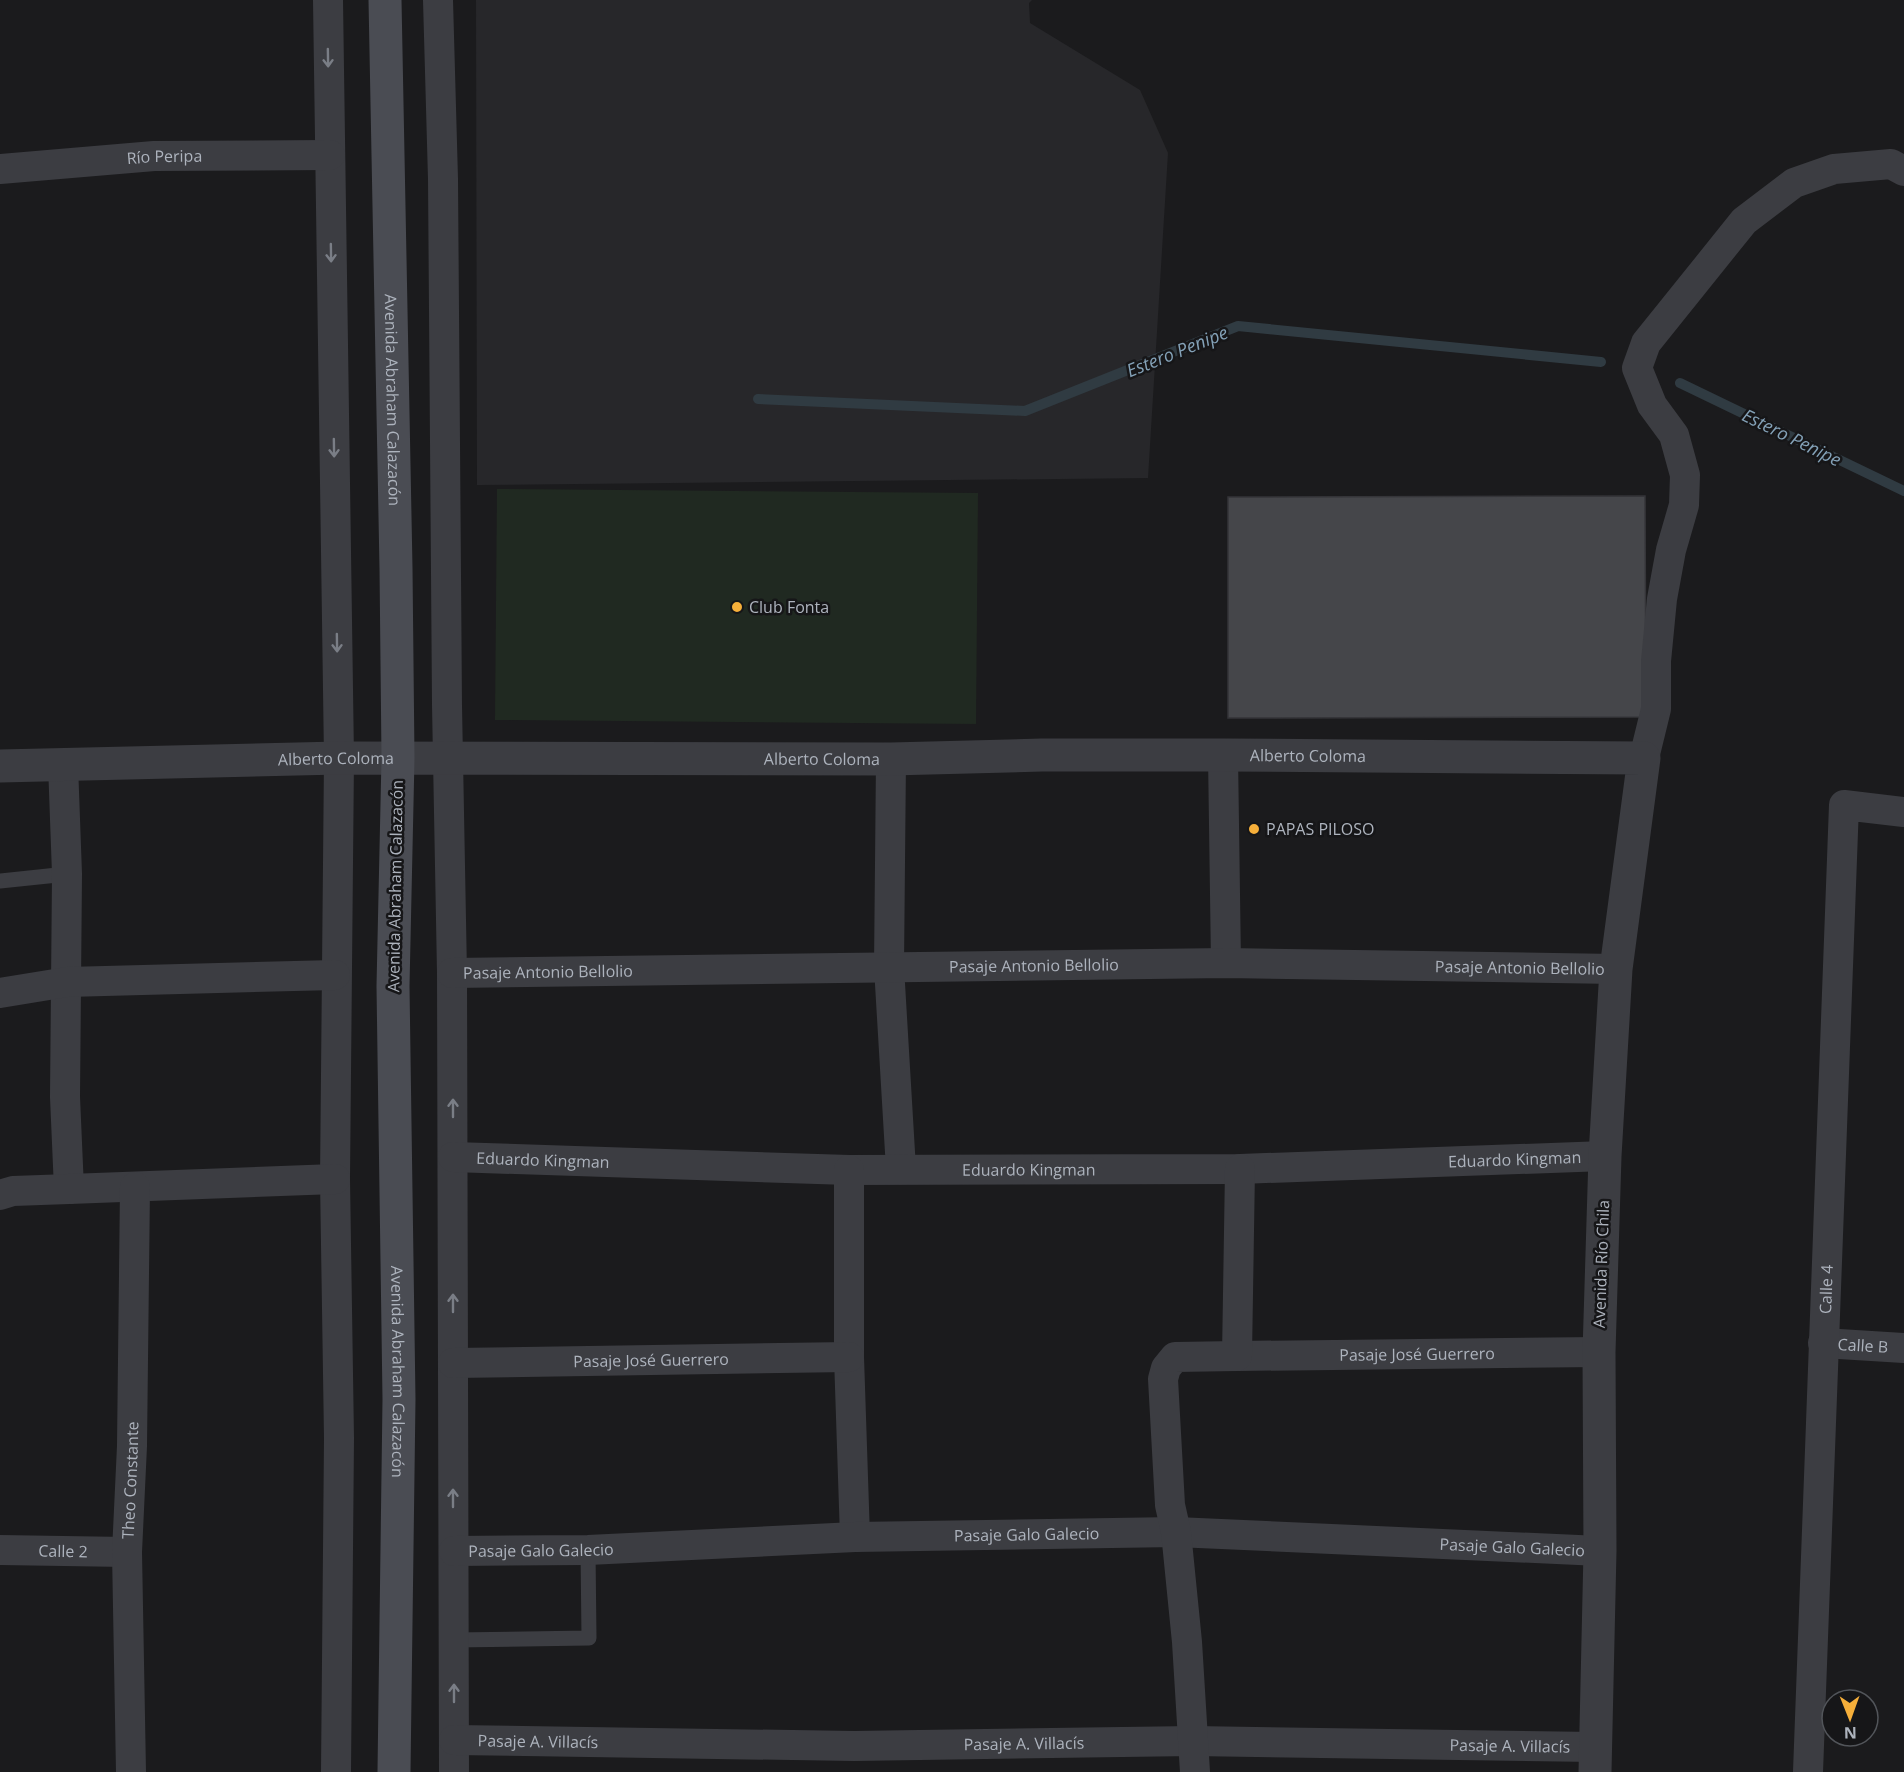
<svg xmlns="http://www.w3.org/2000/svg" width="1904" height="1772" font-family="'Open Sans',sans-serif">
<rect width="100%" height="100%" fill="#1b1b1d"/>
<!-- built -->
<path fill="#27272a" d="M476,0h556l-3,3 1,20 110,67 28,63 -20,325 -671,7z"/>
<!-- green -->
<path fill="#202921" d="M497,489l481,4 -2,231 -481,-4z"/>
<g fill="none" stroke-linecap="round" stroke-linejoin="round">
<!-- stream -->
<g stroke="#303b42" stroke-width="10">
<path d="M1680,383l224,108"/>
<path d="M758,399l267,12 213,-85 363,36"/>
</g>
</g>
<!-- building -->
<path fill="#45464a" stroke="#353539" stroke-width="1.5" d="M1645,496l1,221 -418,1v-221z"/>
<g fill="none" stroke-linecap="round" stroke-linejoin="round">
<!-- service -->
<g stroke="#3c3d42" stroke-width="15">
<path d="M0,881l67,-7"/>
<path d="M454,1640l135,-2 -1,-88"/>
</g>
<!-- minor -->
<g stroke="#3c3d42" stroke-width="30">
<path d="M328,0l11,758 -4,421 4,259 -3,334"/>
<path d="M438,0l5,179 4,526 5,268 2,799"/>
<path id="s1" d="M0,169l154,-13 176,-1"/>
<path d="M1223,755l3,208"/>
<path d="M1644,758l12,-49v-48l6,-62 9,-49 13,-45 1,-30 -11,-40 -22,-30 -15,-37 9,-25 98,-122 50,-38 40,-14 57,-5 13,7"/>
<path d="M891,759l-2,208 12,202"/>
<path d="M63,764l4,110 -2,223 4,92"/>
<path id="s2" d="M452,973l774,-10 390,6"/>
<path d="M0,993l67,-11 268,-7"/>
<path id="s3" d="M453,1157l396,13 391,-1 365,-13"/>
<path d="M849,1170v187l6,180"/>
<path d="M0,1195l13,-4 56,-2 266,-10"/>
<path id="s4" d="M1823,1343l81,5"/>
<path id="s5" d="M1237,1356l362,-4"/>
<path id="s6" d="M453,1363l396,-6"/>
<path id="s7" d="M0,1550l127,2"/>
<path id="s8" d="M454,1551l134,-1 267,-13 321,-5 424,19"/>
<path id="s9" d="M454,1740l400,6 339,-5 402,6"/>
<path id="s10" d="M131,1772l-4,-220 5,-106 3,-259"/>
<path d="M1195,1772l-8,-130 -11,-110 -6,-27 -7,-126 3,-11 9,-11 62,-1 3,-187"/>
<path id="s11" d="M1808,1772l36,-967 60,7"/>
</g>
<!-- tertiary -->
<path stroke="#3c3d42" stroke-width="33" id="s12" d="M0,766l339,-8 552,1 151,-4h181l421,3 -28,211 -11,187 -6,196 1,199 -5,221"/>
<!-- secondary -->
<path stroke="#4a4c53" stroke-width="33" id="s13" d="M385,0l11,568 2,190 -5,228 6,413 -5,373"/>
</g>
<!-- one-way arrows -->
<defs><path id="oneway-shaft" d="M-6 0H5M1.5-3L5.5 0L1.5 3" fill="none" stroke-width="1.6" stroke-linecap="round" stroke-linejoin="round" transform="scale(1.5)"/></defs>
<g stroke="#7a7e86">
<use href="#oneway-shaft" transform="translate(328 58) rotate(89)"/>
<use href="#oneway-shaft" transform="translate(331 253) rotate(89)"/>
<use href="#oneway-shaft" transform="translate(334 448) rotate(89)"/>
<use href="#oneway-shaft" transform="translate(337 643) rotate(89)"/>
<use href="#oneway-shaft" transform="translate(453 1108) rotate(-90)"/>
<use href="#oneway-shaft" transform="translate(453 1303) rotate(-90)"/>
<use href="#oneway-shaft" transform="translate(453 1498) rotate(-90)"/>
<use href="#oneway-shaft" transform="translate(454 1693) rotate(-90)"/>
</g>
<!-- markers -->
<g fill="#f6af3a" stroke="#161618" stroke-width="2">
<circle cx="737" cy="607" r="6"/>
<circle cx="1254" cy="829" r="6"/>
</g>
<g text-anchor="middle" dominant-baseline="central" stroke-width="5" stroke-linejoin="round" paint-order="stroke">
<!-- street labels -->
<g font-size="16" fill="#adb3bd" stroke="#161618">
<text stroke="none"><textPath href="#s1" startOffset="165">Río Peripa</textPath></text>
<text stroke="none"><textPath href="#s13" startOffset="400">Avenida Abraham Calazacón</textPath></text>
<text stroke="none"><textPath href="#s12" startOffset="1308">Alberto Coloma</textPath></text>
<text stroke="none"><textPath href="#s12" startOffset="336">Alberto Coloma</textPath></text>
<text stroke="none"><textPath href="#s12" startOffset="822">Alberto Coloma</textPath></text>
<text transform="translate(395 886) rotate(-89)">Avenida Abraham Calazacón</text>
<text stroke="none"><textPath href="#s2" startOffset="582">Pasaje Antonio Bellolio</textPath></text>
<text stroke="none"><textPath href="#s2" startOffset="1068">Pasaje Antonio Bellolio</textPath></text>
<text stroke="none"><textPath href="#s2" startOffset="96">Pasaje Antonio Bellolio</textPath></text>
<text stroke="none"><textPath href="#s3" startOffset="1062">Eduardo Kingman</textPath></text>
<text stroke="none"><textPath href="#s3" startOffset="90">Eduardo Kingman</textPath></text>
<text stroke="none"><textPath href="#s3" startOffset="576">Eduardo Kingman</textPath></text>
<text transform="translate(1601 1264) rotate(-88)">Avenida Río Chila</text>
<text stroke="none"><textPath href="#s11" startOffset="483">Calle 4</textPath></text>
<text stroke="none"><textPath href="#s4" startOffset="40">Calle B</textPath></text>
<text stroke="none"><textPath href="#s5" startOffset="180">Pasaje José Guerrero</textPath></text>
<text stroke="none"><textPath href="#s6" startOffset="198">Pasaje José Guerrero</textPath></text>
<text stroke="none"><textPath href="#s13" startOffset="1372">Avenida Abraham Calazacón</textPath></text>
<text stroke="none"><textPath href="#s10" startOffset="292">Theo Constante</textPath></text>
<text stroke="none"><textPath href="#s8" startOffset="573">Pasaje Galo Galecio</textPath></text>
<text stroke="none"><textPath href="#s8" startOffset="1059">Pasaje Galo Galecio</textPath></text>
<text stroke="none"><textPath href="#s8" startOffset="87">Pasaje Galo Galecio</textPath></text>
<text stroke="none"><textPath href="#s7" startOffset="63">Calle 2</textPath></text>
<text stroke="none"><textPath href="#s9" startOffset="84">Pasaje A. Villacís</textPath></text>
<text stroke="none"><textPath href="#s9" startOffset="570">Pasaje A. Villacís</textPath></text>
<text stroke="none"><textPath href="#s9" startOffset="1056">Pasaje A. Villacís</textPath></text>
</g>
<!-- poi labels -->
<g font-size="16" fill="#adb3bd" stroke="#161618" text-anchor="start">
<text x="749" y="607">Club Fonta</text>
<text x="1266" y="829">PAPAS PILOSO</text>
</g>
<!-- water labels -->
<g font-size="18" font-style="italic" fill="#84a2b8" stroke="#161618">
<text transform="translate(1177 351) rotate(-22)">Estero Penipe</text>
<text transform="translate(1792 437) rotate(26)">Estero Penipe</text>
</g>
</g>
<!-- north arrow -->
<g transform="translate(1850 1718) rotate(179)"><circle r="28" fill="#161618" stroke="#52555a" stroke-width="1.5"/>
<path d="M0-4.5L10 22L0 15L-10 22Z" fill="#f6af3a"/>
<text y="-9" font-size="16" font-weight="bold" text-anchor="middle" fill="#adb3bd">N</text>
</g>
</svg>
